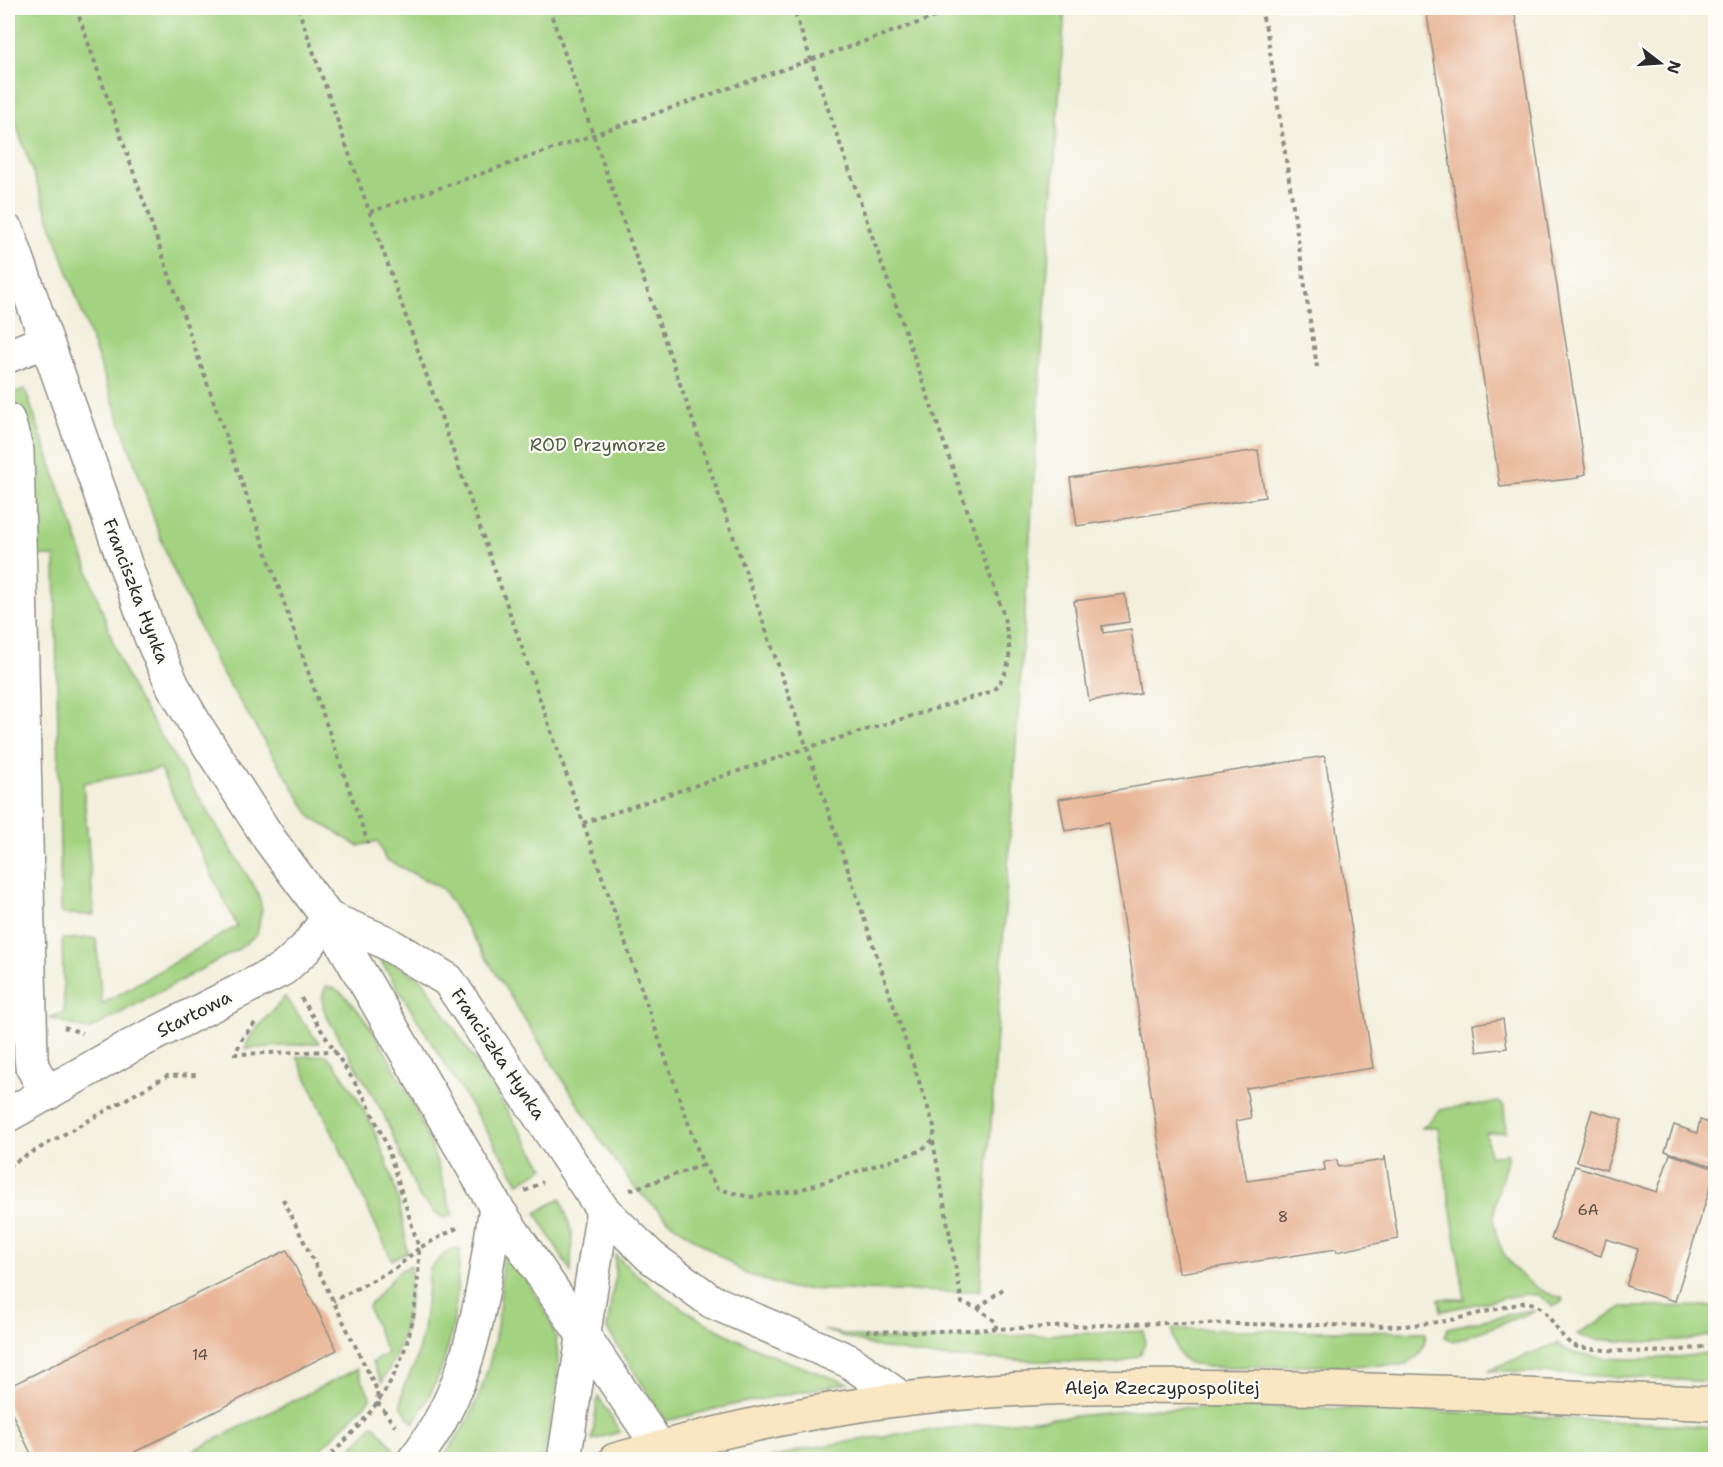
<svg xmlns="http://www.w3.org/2000/svg" width="1723" height="1467" font-family="'Shantell Sans',sans-serif">
<rect width="100%" height="100%" fill="#fdfcf7"/>
<filter id="ink" filterUnits="userSpaceOnUse"><feTurbulence type="fractalNoise" baseFrequency=".0167" numOctaves="2"/><feDisplacementMap in="SourceGraphic" scale="12" xChannelSelector="R" yChannelSelector="G"/><feConvolveMatrix kernelMatrix="1 2 1 2 8 2 1 2 1" color-interpolation-filters="sRGB"/></filter>
<filter id="wash" filterUnits="userSpaceOnUse"><feTurbulence type="fractalNoise" baseFrequency=".008" numOctaves="4" result="noise"/><feDisplacementMap in="SourceGraphic" scale="24" xChannelSelector="R" yChannelSelector="G"/><feGaussianBlur stdDeviation="1.35" result="paint"/><feColorMatrix in="noise" values="0 0 0 0 0 0 0 0 0 0 0 0 0 0 0 0 0 1.4 0 .05"/><feComposite in="paint" operator="in"/></filter>
<g filter="url(#wash)">
<rect width="100%" height="100%" fill="#f2efdc"/>
<!-- green -->
<g fill="#a3d381" stroke="#677f56" stroke-width="1.5">
<path d="M8,8h1057l-85,1282 -20,2 -169,-3 -45,-15 -76,-52 -35,-34 -28,-38 -164,-261 -58,-30 -7,-18 -20,5 -46,-28 -95,-153 -50,-109 -159,-455z"/>
<path d="M25,389l94,270 16,35 122,197 5,17 -5,26 -18,15 -150,81 -40,-12 15,-6 -2,-73 34,-1 6,66 135,-78 -77,-157 -77,14 11,132 -33,-1 -6,-357 -21,-2 -7,-110 -17,-51z"/>
<path d="M376,953l47,27 121,188 -25,15z"/>
<path d="M327,986c37,6 96,136 108,171 7,19 11,39 18,58l-8,3 -7,-3 -19,-18 -36,-84 -57,-98c-4,-10 -6,-20 1,-29z"/>
<path d="M285,997l34,46 -74,6 6,-14z"/>
<path d="M327,1055c45,54 73,128 80,197l-15,8 -95,-203z"/>
<path d="M1499,1102l5,4 2,26 -20,1 4,24 18,-4c-3,21 -14,43 -14,64 0,38 32,72 68,81l1,3 -10,6 -14,-12 -15,-1 -83,17 -2,-12h26l-27,-171h-16l20,-19z"/>
<path d="M561,1198l11,35 -1,39 -35,-59z"/>
<path d="M501,1244c18,28 46,60 54,92 9,38 -5,84 -11,121l-8,3h-93c7,-15 20,-29 27,-44 26,-55 34,-112 31,-172z"/>
<path d="M460,1248c-3,67 -8,118 -47,175l-12,-17 2,-18 12,-24 8,-33 7,-63 19,-18z"/>
<path d="M615,1255c69,66 143,98 233,128l-112,21 -70,17 -59,-92 8,-53z"/>
<path d="M411,1265c-1,45 -6,79 -29,117l-10,-20 15,-8 -19,-47 30,-35z"/>
<path d="M1715,1306v28c-37,10 -69,9 -107,6 -11,-1 -21,0 -31,-6l46,-27z"/>
<path d="M1524,1311h11l-82,31 -8,-5 3,-9z"/>
<path d="M1173,1329l253,3c-1,18 -8,31 -27,33l-189,2c-29,-2 -34,-10 -37,-38z"/>
<path d="M823,1330l37,7 37,3 247,-9 1,12 -5,12 -22,9 -182,-7 -59,-10z"/>
<path d="M1558,1343c16,24 130,16 157,8v31l-227,-12z"/>
<path d="M357,1369l14,29 -60,61h-135z"/>
<path d="M598,1396l22,36 -28,8z"/>
<path d="M1251,1407l164,3 300,17v32h-946l40,-11 101,-16 247,-24z"/>
<path d="M374,1424l20,24 -10,11h-43z"/>
</g>
<g id="blocks">
<!-- building -->
<g fill="#e8b697">
<path d="M1426,8h88l72,466 -8,2v2l-78,9z"/>
<path d="M1258,450l7,47 -188,29 -7,-48z"/>
<path d="M1125,594l4,28 -27,4 1,7 28,-4 9,64 -51,8 -15,-100z"/>
<path d="M1325,756l48,312 -127,20 5,30 -15,3 11,60 78,-11 -1,-8 13,-2 1,7 46,-7 1,-4 13,83 -61,13 -1,-3 -157,24 -70,-450 -44,8 -6,-32z"/>
<path d="M1503,1019l4,29 -30,4 -4,-28z"/>
<path d="M1592,1110l30,9 -16,51 -30,-9z"/>
<path d="M1700,1120l16,5v42l-51,-16 9,-26 23,8z"/>
<path d="M1670,1154l46,15 -41,132 -49,-15 12,-37 -32,-10 -5,17 -50,-17 24,-73 82,26z"/>
<path d="M287,1250l50,100 -218,110h-85l-26,-55v-18z"/>
</g>
</g>
</g>
<g filter="url(#ink)">
<use href="#blocks" fill-opacity="0" stroke="#8e8d84" stroke-width="1.5"/>
<g fill="none" stroke-linecap="round" stroke-linejoin="round">
<!-- minor casing -->
<g stroke="#8e8d84" stroke-width="36">
<g id="minor">
<path d="M8,356l38,-15"/>
<path d="M8,420l9,31 14,606 1,9 15,28"/>
<path d="M8,1115l121,-68 154,-78 23,-21 22,-30"/>
</g>
</g>
<!-- tertiary casing -->
<g stroke="#8e8d84" stroke-width="36">
<g id="tertiary">
<path d="M8,232l143,405 22,49 24,41 73,113 58,78 168,289 172,253"/>
<path d="M328,918l55,23 65,39 155,230 48,47 60,44 138,60 53,38"/>
<path d="M414,1460c59,-73 68,-164 82,-253"/>
<path d="M564,1460l39,-250"/>
</g>
</g>
<!-- secondary casing -->
<g stroke="#8e8d84" stroke-width="36">
<path id="secondary" d="M615,1460c79,-22 158,-42 239,-54 131,-21 267,-21 400,-19 154,3 308,9 462,17"/>
</g>
<!-- path -->
<g stroke="#8e8d84" stroke-width="4" stroke-dasharray="4.5 4.5" stroke-linecap="butt">
<path d="M76,8l292,835"/>
<path d="M298,8l405,1157 15,24 32,8 46,-6 124,-40 13,-11 2,-11 -128,-381 -258,-740"/>
<path d="M1260,8l7,24 50,335"/>
<path d="M370,212l591,-204"/>
<path d="M583,823l224,-75 186,-57c23,-27 17,-45 10,-78l-210,-605"/>
<path d="M301,998l66,104 20,44 32,102 -23,20 -63,33"/>
<path d="M255,1023l-12,14 -8,17 100,-3"/>
<path d="M64,1027l18,6"/>
<path d="M933,1141l29,162 16,5 18,14v7"/>
<path d="M8,1166l159,-90 29,-1"/>
<path d="M630,1190l73,-25"/>
<path d="M525,1191l18,-9"/>
<path d="M283,1199l94,191 1,13 17,23"/>
<path d="M978,1308l25,-19"/>
<path d="M866,1331l46,1 247,-9 244,3 44,-5 79,-19c27,4 28,37 52,45 46,6 92,8 138,-3"/>
<path d="M325,1460c71,-65 93,-116 94,-212l38,-20"/>
</g>
<!-- minor -->
<use href="#minor" stroke="#fff" stroke-width="33"/>
<!-- tertiary -->
<use href="#tertiary" stroke="#fff" stroke-width="33"/>
<!-- secondary -->
<use href="#secondary" stroke="#f9e7c3" stroke-width="33"/>
</g>
</g>
<g text-anchor="middle" dominant-baseline="central" stroke-width="4.5" stroke-linejoin="round" paint-order="stroke">
<!-- number labels -->
<g font-size="15" fill="#5a4e46">
<text x="1588" y="1210">6A</text>
<text x="1283" y="1217">8</text>
<text x="200" y="1355">14</text>
</g>
<!-- park labels -->
<g font-size="18" fill="#4f5d45" stroke="#fdfcf7">
<text x="598" y="445">ROD Przymorze</text>
</g>
<!-- street labels -->
<g font-size="18" fill="#2b2b2b" stroke="#fdfcf7">
<text transform="translate(136 591) rotate(69)">Franciszka Hynka</text>
<text transform="translate(194 1014) rotate(-27)">Startowa</text>
<text transform="translate(498 1054) rotate(56)">Franciszka Hynka</text>
<text x="1162" y="1388">Aleja Rzeczypospolitej</text>
</g>
</g>
<!-- margin -->
<rect width="1723" height="1467" fill="none" stroke="#fdfcf7" stroke-width="30"/>
<!-- north arrow -->
<g transform="translate(1660 63) rotate(107)" stroke="#fdfcf7" stroke-width="4.5" paint-order="stroke">
<path d="M0-4.5L10 22L0 15L-10 22Z" fill="#2b2b2b"/>
<text y="-9" font-size="16" font-weight="bold" text-anchor="middle" fill="#2b2b2b">N</text>
</g>
</svg>
